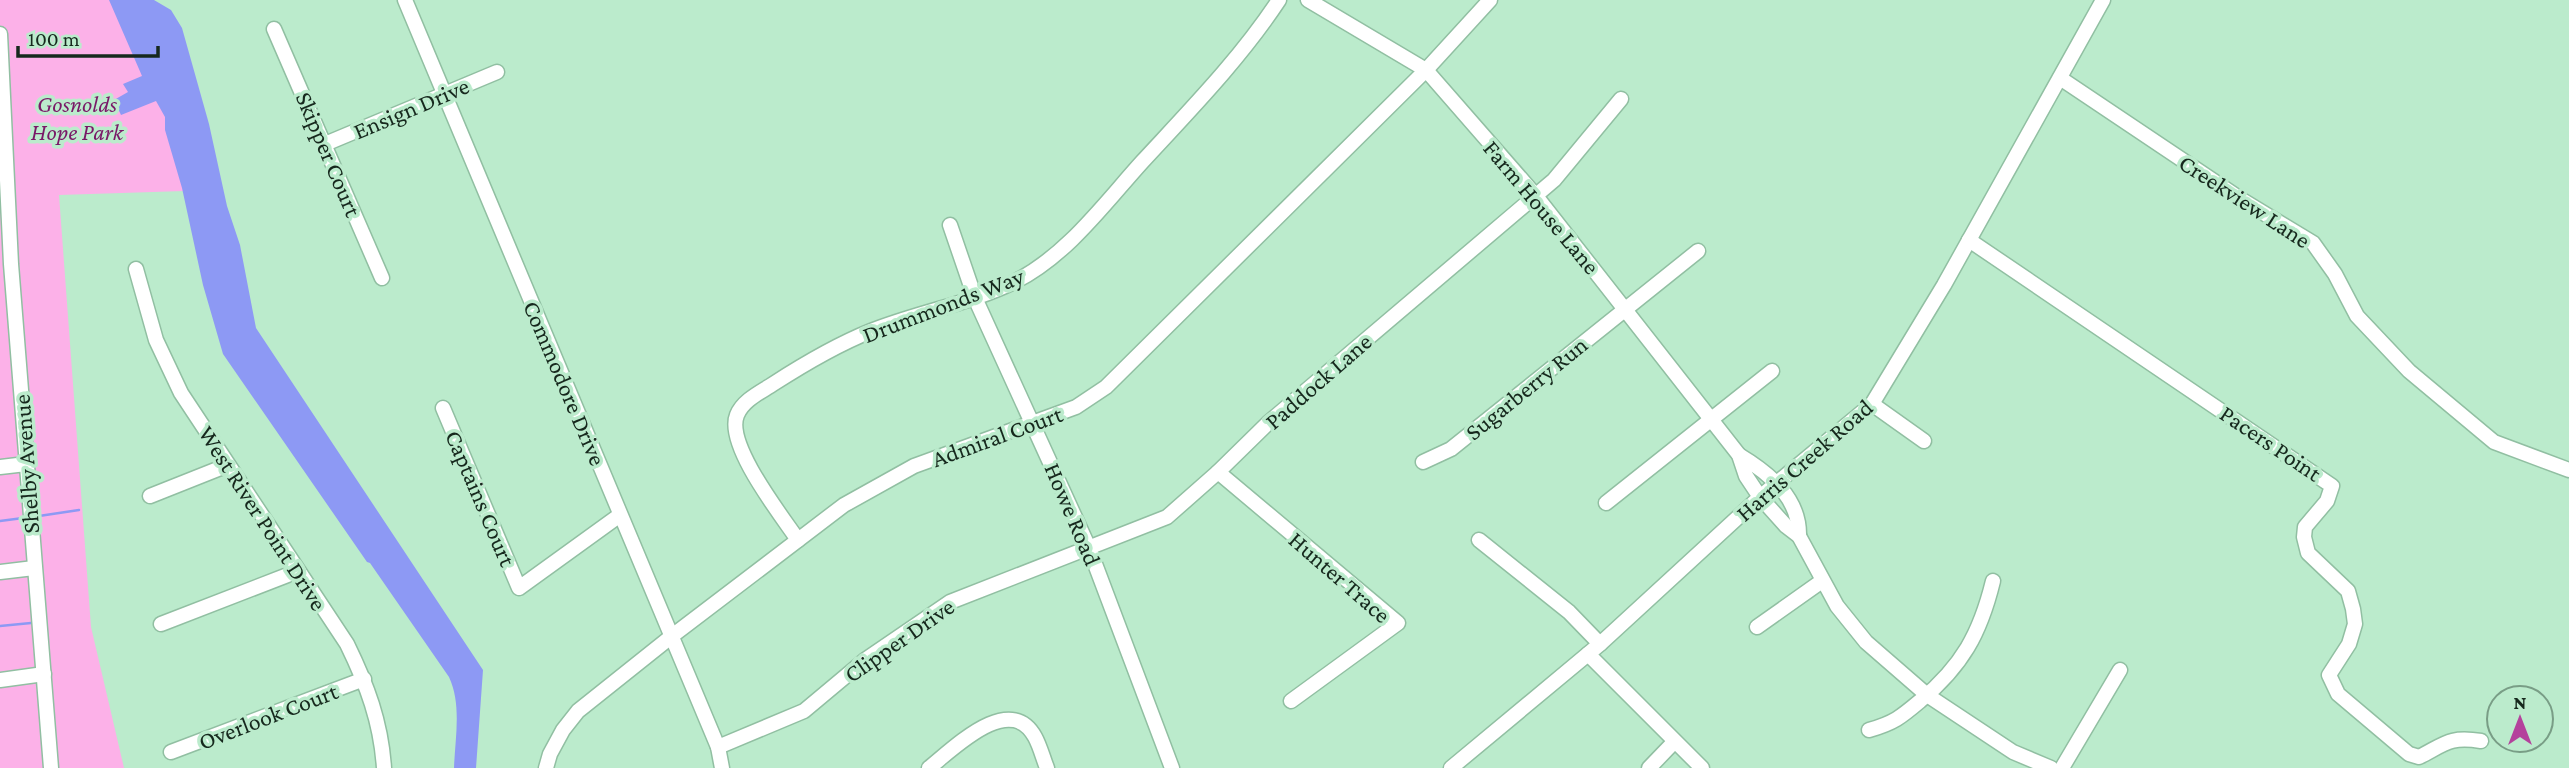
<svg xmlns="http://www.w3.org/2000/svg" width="2569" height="768" font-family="'Crimson Pro',serif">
<rect width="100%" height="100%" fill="#bbebcc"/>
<!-- green -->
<path fill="#fcb1e8" d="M0,0h113l52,114 19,77 -125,4 32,432 33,141h-124z"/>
<!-- water -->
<path fill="#8d99f4" d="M109,0h45l17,10 11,18 27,96 18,82 13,39 16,83 227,342 -7,98h-22c1,-30 8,-63 -5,-91l-79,-114 -3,-1 -144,-208 -20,-69 -21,-97 -17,-58v-13l-9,-16 -35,14 -7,-15 14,-8 -5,-8 19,-8z"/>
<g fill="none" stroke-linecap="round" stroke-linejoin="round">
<!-- stream -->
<g stroke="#8d99f4" stroke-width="2.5">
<path d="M39,516l40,-6"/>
<path d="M0,521l23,-3"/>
<path d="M0,626l31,-3"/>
</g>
<!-- minor casing -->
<g stroke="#91bfa2" stroke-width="17">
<g id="minor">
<path d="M405,0l313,747 4,21"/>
<path d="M1308,0l118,70 110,126 203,259 7,21 14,21 26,29 13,10 38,70 29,36 61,53 86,57 38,16"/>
<path d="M274,29l108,249"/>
<path d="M0,34l11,230 40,504"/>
<path d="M2060,78l182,122 71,43 22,31 22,42 52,55 85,71 75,28"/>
<path d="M325,144l172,-72"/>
<path d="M950,225l25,73 114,250 83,220"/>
<path d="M1969,240l363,246 -5,15 -22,26 -1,10 4,16 40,38 5,18 2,15 -6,20 -20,31 9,19 71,60 10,3c26,-13 30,-21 62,-16"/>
<path d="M136,269l20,71 25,53 166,251c20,41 34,78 37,124"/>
<path d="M1872,404l52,37"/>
<path d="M443,408l76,180 101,-73"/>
<path d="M1739,455c30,18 61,43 60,81"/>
<path d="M1423,462l28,-13 247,-198"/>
<path d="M0,467l26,-3"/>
<path d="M1218,472l180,151 -107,78"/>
<path d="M150,496l78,-31"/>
<path d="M1606,503l166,-132"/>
<path d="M798,540c-17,-25 -73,-96 -61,-125 6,-15 24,-23 36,-31 31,-20 63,-39 98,-53 47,-19 99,-27 145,-50 51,-26 88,-77 126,-119 48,-52 98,-103 137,-162"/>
<path d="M1479,540l90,72 31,32"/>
<path d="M0,572l34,-4"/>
<path d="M161,624l137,-53"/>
<path d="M1757,627l65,-46"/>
<path d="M1588,654l114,114"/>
<path d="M0,680l44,-6"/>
<path d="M1869,730c25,-7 32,-13 51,-29 42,-35 60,-67 73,-120"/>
<path d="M718,747l86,-36 61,-51 85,-58 217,-85 51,-45 50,-49 286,-243 67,-81"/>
<path d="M171,752l193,-73"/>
<path d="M546,768l4,-14 13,-24 15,-19 94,-75 172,-131 70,-39 162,-59 30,-20 320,-317 64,-70"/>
<path d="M929,768c24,-19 81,-77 106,-31 5,9 8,21 12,31"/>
<path d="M1451,768l149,-124 160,-147 112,-93 72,-119 159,-285"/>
<path d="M1649,768l25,-26"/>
<path d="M2062,768l58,-98"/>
</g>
</g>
<!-- minor -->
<use href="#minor" stroke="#fff" stroke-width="14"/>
</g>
<g text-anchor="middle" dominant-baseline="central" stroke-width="7" stroke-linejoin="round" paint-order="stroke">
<!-- park labels -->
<g font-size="24" font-style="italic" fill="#791867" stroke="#bbebcc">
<text x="77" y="103">Gosnolds<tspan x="77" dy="28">Hope Park</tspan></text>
</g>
<!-- street labels -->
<g font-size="24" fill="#16281d" stroke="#bbebcc">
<text transform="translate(411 108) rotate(-23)">Ensign Drive</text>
<text transform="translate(329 154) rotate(67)">Skipper Court</text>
<text transform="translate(2245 201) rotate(33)">Creekview Lane</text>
<text transform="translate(1542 207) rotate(50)">Farm House Lane</text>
<text transform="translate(943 305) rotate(-21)">Drummonds Way</text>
<text transform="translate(1318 381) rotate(-41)">Paddock Lane</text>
<text transform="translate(565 383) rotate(67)">Commodore Drive</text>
<text transform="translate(1526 388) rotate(-39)">Sugarberry Run</text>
<text transform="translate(997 436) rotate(-20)">Admiral Court</text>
<text transform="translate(2271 443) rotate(34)">Pacers Point</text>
<text transform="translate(1804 460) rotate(-41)">Harris Creek Road</text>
<text transform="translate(26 464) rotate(-94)">Shelby Avenue</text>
<text transform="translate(481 498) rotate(67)">Captains Court</text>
<text transform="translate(1073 514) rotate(67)">Howe Road</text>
<text transform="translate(263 518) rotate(57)">West River Point Drive</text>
<text transform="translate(1340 577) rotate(41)">Hunter Trace</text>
<text transform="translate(899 640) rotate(-35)">Clipper Drive</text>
<text transform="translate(268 716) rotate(-21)">Overlook Court</text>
</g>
</g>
<!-- north arrow -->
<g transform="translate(2520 719)"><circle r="33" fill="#bbebcc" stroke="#799d86" stroke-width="2"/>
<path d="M0-5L12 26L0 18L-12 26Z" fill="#b4429c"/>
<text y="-10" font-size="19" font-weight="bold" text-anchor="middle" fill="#16281d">N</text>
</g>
<!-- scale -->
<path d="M18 46v10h140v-10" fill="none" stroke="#16281d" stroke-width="3.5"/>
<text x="28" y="46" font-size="21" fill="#16281d" stroke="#bbebcc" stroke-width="5" paint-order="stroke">100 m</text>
</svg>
